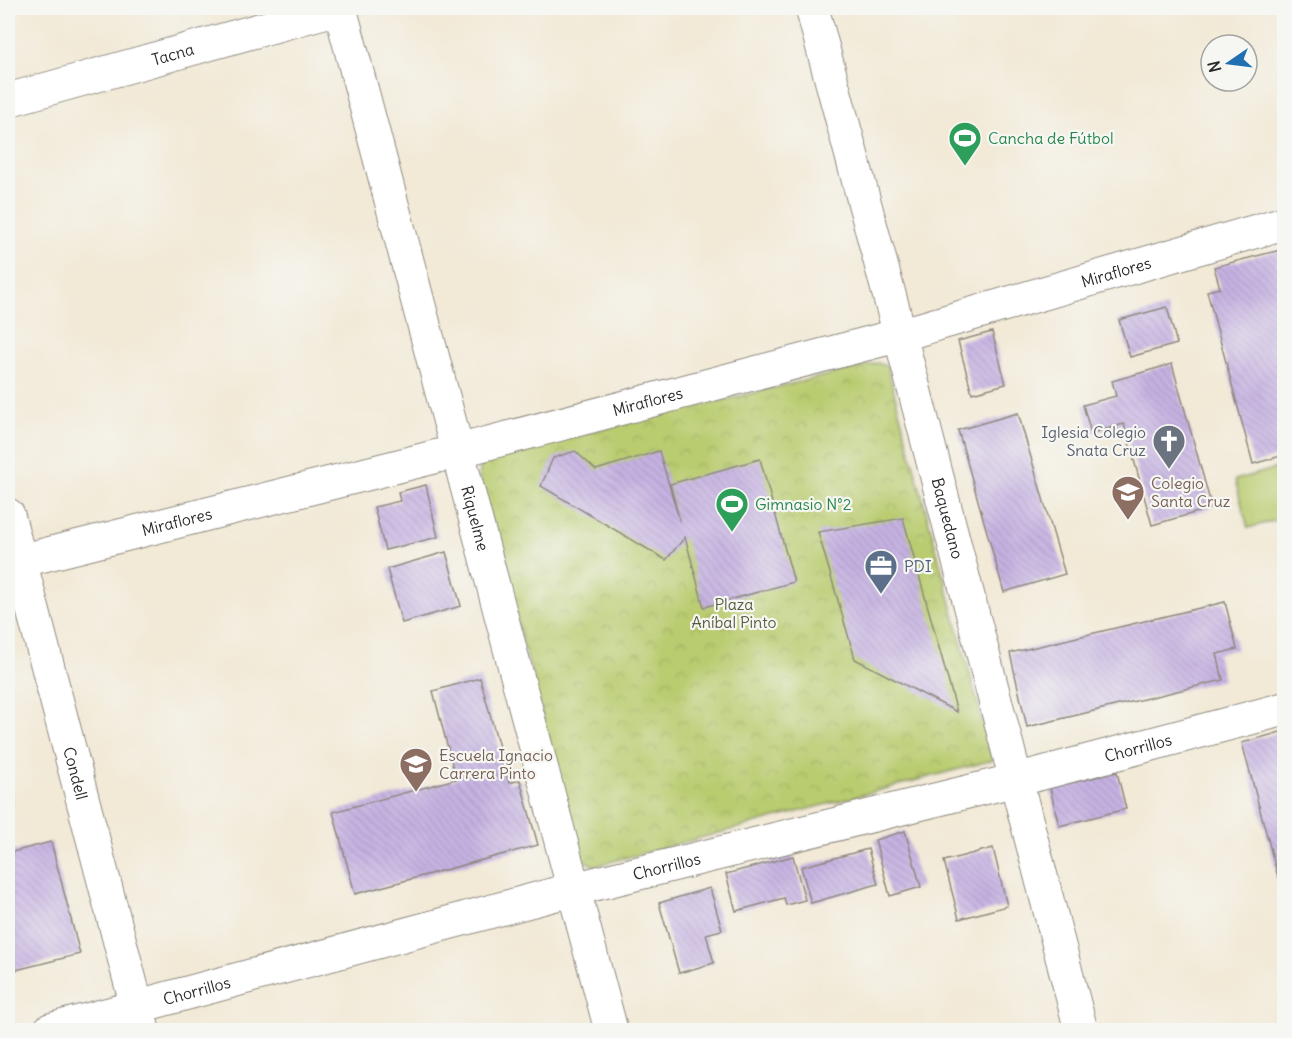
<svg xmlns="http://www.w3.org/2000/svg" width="1292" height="1038" font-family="Delius,sans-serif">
<defs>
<pattern id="park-crowns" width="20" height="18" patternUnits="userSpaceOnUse" patternTransform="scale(1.5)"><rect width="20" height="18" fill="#b9cc70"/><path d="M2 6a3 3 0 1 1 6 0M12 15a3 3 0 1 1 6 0" fill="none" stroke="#9faf61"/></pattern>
<pattern id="building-back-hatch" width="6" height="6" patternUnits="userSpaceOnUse" patternTransform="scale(1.5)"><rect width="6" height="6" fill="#c6b2e2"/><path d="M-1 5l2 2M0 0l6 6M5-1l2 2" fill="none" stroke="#aa99c2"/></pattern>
</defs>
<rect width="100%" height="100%" fill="#f6f6f2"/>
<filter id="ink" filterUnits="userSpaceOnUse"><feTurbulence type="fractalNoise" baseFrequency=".0167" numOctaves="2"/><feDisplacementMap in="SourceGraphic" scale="12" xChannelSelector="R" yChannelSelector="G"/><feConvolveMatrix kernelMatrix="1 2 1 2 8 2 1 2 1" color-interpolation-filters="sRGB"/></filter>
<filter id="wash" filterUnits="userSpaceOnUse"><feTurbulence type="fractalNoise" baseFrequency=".008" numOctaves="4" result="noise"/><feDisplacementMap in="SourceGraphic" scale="24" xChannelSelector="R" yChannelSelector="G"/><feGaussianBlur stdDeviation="1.35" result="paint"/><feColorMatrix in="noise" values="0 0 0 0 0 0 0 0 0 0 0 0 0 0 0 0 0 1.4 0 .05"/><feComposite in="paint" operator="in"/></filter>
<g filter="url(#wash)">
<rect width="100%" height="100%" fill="#f2e9d6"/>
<!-- park -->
<path fill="url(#park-crowns)" stroke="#727c4e" stroke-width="1.5" d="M878,363l9,3 106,394 -398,106 -14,-7 -102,-381 1,-10 11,-12z"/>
<!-- pitch -->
<path fill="#b9cc70" stroke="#727c4e" stroke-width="1.5" d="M1284,466v52l-36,10 -13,-48z"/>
<g id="blocks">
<!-- building -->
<g fill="url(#building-back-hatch)">
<path d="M1284,249v206l-31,9 -46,-173 13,-3 -6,-21z"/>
<path d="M1167,307l10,37 -47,13 -11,-37z"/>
<path d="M992,332l14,52 -34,9 -14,-52z"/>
<path d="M1172,364l40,144 -60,17 -28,-101 -33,9 -8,-28 33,-9 -4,-15z"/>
<path d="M1018,413l47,161 -61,18 -46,-162z"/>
<path d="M575,451l21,19 63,-19 21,71 -10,-38 90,-25 34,123 -90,25 -19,-70 -19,23 -125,-74 12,-28z"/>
<path d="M426,485l12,52 -53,13 -11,-43 26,-6 -2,-9z"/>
<path d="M903,518l54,194 -102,-53 -37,-127z"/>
<path d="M446,552l15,54 -59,17 -15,-54z"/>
<path d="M1225,602l12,47 -20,5 6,26 -196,47 -17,-74z"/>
<path d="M480,678l29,105 11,-3 18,65 -183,49 -22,-82 123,-33 -23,-88z"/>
<path d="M1284,731v144l-6,2 -36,-134z"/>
<path d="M1117,772l9,37 -67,17 -9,-38z"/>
<path d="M8,784l5,19 -5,2z"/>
<path d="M905,831l16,56 -31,9 -15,-56z"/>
<path d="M51,842l29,112 -72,18v-119z"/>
<path d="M993,848l14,58 -48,13 -15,-58z"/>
<path d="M868,849l10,35 -67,19 -10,-36z"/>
<path d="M793,856l12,44 -19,5 -2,-7 -48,13 -10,-37z"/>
<path d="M710,888l12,42 -16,4 8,29 -35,10 -20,-70z"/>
</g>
</g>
</g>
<g filter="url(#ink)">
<use href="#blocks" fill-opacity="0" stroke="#8e8a80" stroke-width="1.5"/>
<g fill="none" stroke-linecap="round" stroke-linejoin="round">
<!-- minor casing -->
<g stroke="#8e8a80" stroke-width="35">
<g id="minor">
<path id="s1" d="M340,8l271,1022"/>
<path id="s2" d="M812,8l88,327 181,695"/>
<path id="s3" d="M8,100l330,-92"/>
<path id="s4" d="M8,515l135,515"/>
<path id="s5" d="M8,564l450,-113 442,-116 384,-112"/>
<path id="s6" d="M50,1030l524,-141 442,-109 268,-71"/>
</g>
</g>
<!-- minor -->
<use href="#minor" stroke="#fff" stroke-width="33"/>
</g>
</g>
<!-- icons -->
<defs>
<g id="stadium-pin" transform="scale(1.725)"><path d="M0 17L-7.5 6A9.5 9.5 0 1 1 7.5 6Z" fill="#2e9e5b" stroke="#f6f6f2"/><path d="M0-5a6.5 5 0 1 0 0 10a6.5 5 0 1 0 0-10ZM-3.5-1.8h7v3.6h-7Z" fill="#fff"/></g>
<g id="church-pin" transform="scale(1.725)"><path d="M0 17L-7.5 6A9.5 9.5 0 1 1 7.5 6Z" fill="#6b7280" stroke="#f6f6f2"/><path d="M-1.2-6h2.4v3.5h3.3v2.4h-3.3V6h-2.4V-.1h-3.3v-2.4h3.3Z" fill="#fff"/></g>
<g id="school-pin" transform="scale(1.725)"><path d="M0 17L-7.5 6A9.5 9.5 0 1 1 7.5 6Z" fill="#8d6e63" stroke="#f6f6f2"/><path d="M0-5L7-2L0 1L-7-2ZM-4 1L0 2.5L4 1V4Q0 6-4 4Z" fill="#fff"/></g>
<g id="office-pin" transform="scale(1.725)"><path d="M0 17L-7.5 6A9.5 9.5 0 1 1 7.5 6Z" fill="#5c6f8a" stroke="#f6f6f2"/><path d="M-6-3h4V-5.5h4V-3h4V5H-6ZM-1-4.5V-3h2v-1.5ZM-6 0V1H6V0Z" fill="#fff"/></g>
</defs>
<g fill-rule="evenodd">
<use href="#stadium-pin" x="965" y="138"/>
<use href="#church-pin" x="1169" y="441"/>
<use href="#school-pin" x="1128" y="492"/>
<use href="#stadium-pin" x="732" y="504"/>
<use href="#office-pin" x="881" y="566"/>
<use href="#school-pin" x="416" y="764"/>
</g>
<g text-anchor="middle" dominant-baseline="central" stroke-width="4.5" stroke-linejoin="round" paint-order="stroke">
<!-- street labels -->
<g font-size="16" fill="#2b2b2b" stroke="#f6f6f2">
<text stroke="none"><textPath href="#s3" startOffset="171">Tacna</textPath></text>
<text stroke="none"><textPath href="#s5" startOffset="1146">Miraflores</textPath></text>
<text stroke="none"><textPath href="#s5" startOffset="660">Miraflores</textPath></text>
<text stroke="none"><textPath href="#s1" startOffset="528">Riquelme</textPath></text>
<text stroke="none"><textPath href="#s2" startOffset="528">Baquedano</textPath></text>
<text stroke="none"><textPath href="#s5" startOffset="174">Miraflores</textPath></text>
<text stroke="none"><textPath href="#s6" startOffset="1124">Chorrillos</textPath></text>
<text stroke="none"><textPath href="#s4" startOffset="267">Condell</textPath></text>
<text stroke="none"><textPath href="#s6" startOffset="638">Chorrillos</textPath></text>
<text stroke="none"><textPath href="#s6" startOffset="152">Chorrillos</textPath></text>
</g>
<!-- leisure labels -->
<g font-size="16" fill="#27864d" stroke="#f6f6f2" text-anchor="start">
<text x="988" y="138">Cancha de Fútbol</text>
<text x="755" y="504">Gimnasio N°2</text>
</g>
<!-- worship labels -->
<g font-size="16" fill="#5b616d" stroke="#f6f6f2" text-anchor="end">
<text x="1146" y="432">Iglesia Colegio<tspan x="1146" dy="18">Snata Cruz</tspan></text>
</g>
<!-- education labels -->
<g font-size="16" fill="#785e54" stroke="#f6f6f2" text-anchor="start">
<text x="1151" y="483">Colegio<tspan x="1151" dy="18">Santa Cruz</tspan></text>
<text x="439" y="755">Escuela Ignacio<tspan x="439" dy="18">Carrera Pinto</tspan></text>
</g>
<!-- service labels -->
<g font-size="16" fill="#4e5e75" stroke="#f6f6f2" text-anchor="start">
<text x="904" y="566">PDI</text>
</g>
<!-- park labels -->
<g font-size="16" fill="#565b40" stroke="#f6f6f2">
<text x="734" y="604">Plaza<tspan x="734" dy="18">Aníbal Pinto</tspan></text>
</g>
</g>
<!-- margin -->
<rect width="1292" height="1038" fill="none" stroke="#f6f6f2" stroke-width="30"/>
<!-- north arrow -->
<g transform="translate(1229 63) rotate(256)"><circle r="28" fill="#f6f6f2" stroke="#a5a5a2" stroke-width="1.5"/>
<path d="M0-4.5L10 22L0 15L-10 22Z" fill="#1f6fb2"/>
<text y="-9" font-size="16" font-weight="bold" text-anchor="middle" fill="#2b2b2b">N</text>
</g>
</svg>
